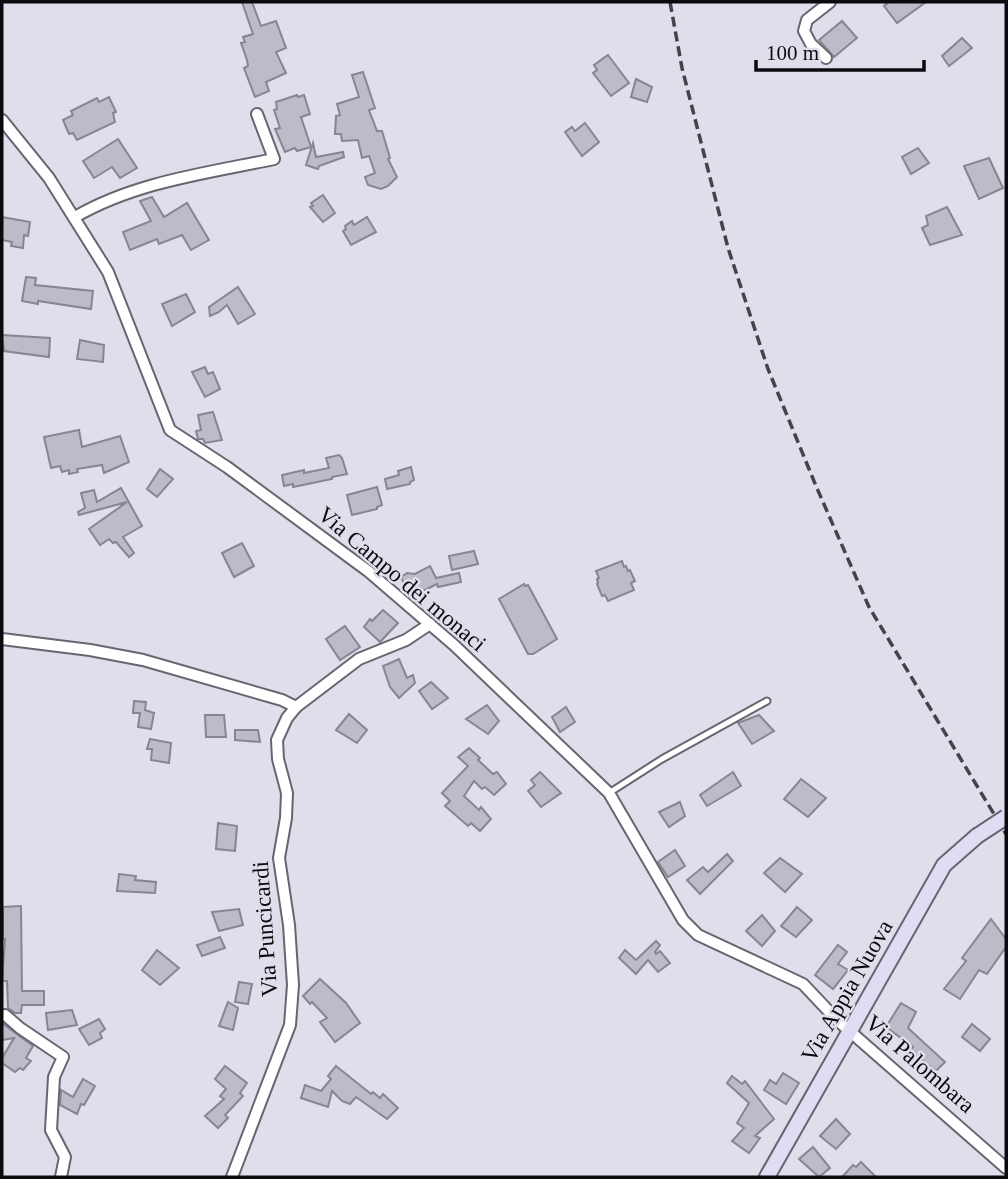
<svg xmlns="http://www.w3.org/2000/svg" width="1008" height="1179" font-family="'Times New Roman',serif">
<rect width="100%" height="100%" fill="#dfdfec"/>
<!-- building -->
<g fill="#bbbcc8" stroke="#858691" stroke-width="2">
<path d="M242,2h10l9,24 15,-5 10,27 -10,4 10,21 -20,9 3,9 -14,6 -11,-29 4,-2 -1,-6 -6,-17 4,-1 -2,-5 10,-3z"/>
<path d="M889,2h37l-29,21 -13,-17z"/>
<path d="M842,21l15,17 -23,19 -15,-17z"/>
<path d="M962,38l10,10 -23,18 -7,-10z"/>
<path d="M608,55l21,28 -18,13 -18,-23 4,-3 -3,-5z"/>
<path d="M363,72l12,36 -6,2 8,21h5l8,27 -2,1 9,18 -9,9 -7,3 -13,-4 -3,-8 10,-4 -6,-17 -7,2 -4,-18 -16,1 -1,-7h-6l1,-18 4,-1 -3,-11 22,-7 -7,-22z"/>
<path d="M636,79l16,8 -5,15 -16,-5z"/>
<path d="M297,95l1,2 6,-2 6,19 -9,3 10,30 -14,4 -2,-3 -10,4 -10,-23 5,-1 -6,-18 3,-1 -1,-7z"/>
<path d="M109,97l7,15 -3,1 2,9 -38,18 -4,-7 -4,1 -6,-14 10,-5 -2,-4 26,-13 2,4z"/>
<path d="M585,123l14,19 -17,14 -17,-24 7,-5 3,4z"/>
<path d="M118,139l19,29 -17,10 -8,-11 -18,11 -11,-17z"/>
<path d="M313,143l3,14 27,-5 1,5 -25,9 -1,3 -12,-4z"/>
<path d="M918,148l11,15 -18,11 -9,-17z"/>
<path d="M989,158l14,30 -24,11 -15,-33z"/>
<path d="M323,195l12,18 -12,9 -13,-15 3,-1 -2,-3z"/>
<path d="M152,197l12,20 23,-14 22,37 -18,10 -9,-15 -23,9 -2,-5 -27,11 -7,-18 28,-11 -11,-20z"/>
<path d="M947,207l15,28 -32,10 -8,-17 6,-3 -2,-9z"/>
<path d="M2,217l28,5 -2,14 -4,-1 -1,13 -12,-2 1,-4 -10,-2z"/>
<path d="M367,217l9,15 -25,13 -8,-14 3,-2 -1,-3 7,-5 2,4z"/>
<path d="M26,277l10,1 -1,7 58,6 -2,18 -53,-8v3l-16,-3z"/>
<path d="M238,287l17,27 -17,10 -11,-19 -8,7 -9,4 -1,-9z"/>
<path d="M186,294l9,18 -23,14 -10,-22z"/>
<path d="M2,335l48,3 -1,19 -45,-6z"/>
<path d="M80,340l24,5 -1,17 -26,-3z"/>
<path d="M205,367l3,7 5,-2 7,17 -15,8 -13,-25z"/>
<path d="M213,412l9,28 -17,3 -2,-4h-5l-2,-8 5,-1 -3,-15z"/>
<path d="M79,430l3,17 38,-11 9,26 -25,11 -2,-8 -25,4 1,3 -9,2v-4l-7,2 -2,-6 -9,2 -7,-31z"/>
<path d="M339,455l3,3 5,16 -15,3v2l-39,8v-3l-9,2 -2,-11 22,-5v3l25,-5 -3,-10z"/>
<path d="M411,467l3,13 -4,2v2l-23,5 -2,-10 14,-4 -1,-4z"/>
<path d="M160,469l13,10 -16,18 -10,-8z"/>
<path d="M377,487l5,18 -5,2v2l-25,6 -5,-20z"/>
<path d="M121,488l21,38 -19,11 11,16 -5,4 -13,-15 -3,1 -4,-4 -9,6 -11,-16 38,-27 -48,13 -1,-3 7,-4 -4,-15 13,-3 3,12z"/>
<path d="M242,543l12,23 -20,11 -12,-24z"/>
<path d="M474,551l4,13 -26,6 -3,-14z"/>
<path d="M622,561l2,6 2,-1 2,5 2,-1 5,11 -4,2 3,7 -26,11 -3,-6 -3,1 -5,-12 1,-1 -1,-4 2,-1 -3,-7z"/>
<path d="M430,566l6,12 23,-5 2,9 -23,5 -1,-3 -16,8 -12,3 -8,-18 6,-4 8,1z"/>
<path d="M524,584l1,2 3,-1 29,54 -24,15h-5l-29,-55z"/>
<path d="M383,610l15,13 -18,19 -16,-15 6,-8 2,2z"/>
<path d="M345,626l15,21 -20,13 -14,-21z"/>
<path d="M399,659l8,19 6,-3 2,8 -16,15 -9,-11 -7,-21z"/>
<path d="M431,682l17,16 -16,11 -13,-18z"/>
<path d="M134,701l12,1 -1,8 9,3 -3,16 -13,-2 2,-14h-7z"/>
<path d="M487,705l12,16 -11,13 -22,-15z"/>
<path d="M566,707l9,15 -15,10 -8,-15z"/>
<path d="M349,714l18,16 -10,13 -21,-13z"/>
<path d="M205,715h19l2,22h-20z"/>
<path d="M759,715l15,16 -22,13 -14,-21z"/>
<path d="M235,730h23l2,12 -25,-2z"/>
<path d="M150,739l21,4 -2,20 -18,-3 1,-11h-5z"/>
<path d="M469,748l11,10 -2,2 15,14 4,-2 9,12 -12,11 -9,-8 -3,2 -8,-8 -10,15 15,14 2,-3 10,12 -11,12 -9,-8 -3,3 -23,-20 5,-5 -8,-8 26,-27 -10,-9z"/>
<path d="M540,772l21,21 -20,14 -13,-16 7,-6 -4,-5z"/>
<path d="M733,772l8,14 -34,20 -7,-11z"/>
<path d="M801,779l25,19 -18,19 -24,-18z"/>
<path d="M680,802l5,14 -16,11 -10,-15z"/>
<path d="M218,823l19,3 -2,25 -19,-2z"/>
<path d="M675,850l10,16 -17,11 -10,-15z"/>
<path d="M727,854l6,7 -33,33 -13,-14 16,-13 5,5z"/>
<path d="M780,858l22,16 -17,18 -21,-19z"/>
<path d="M119,874l17,2 -1,4 21,2 -1,11 -38,-2z"/>
<path d="M21,906l1,85h22v14h-22l-1,8h-6l-7,-5 -1,-27h-5l3,-42h-2v-32z"/>
<path d="M797,907l15,13 -16,17 -15,-11z"/>
<path d="M239,909l4,16 -24,6 -7,-19z"/>
<path d="M762,915l13,16 -13,15 -16,-15z"/>
<path d="M991,919l15,20v8l-19,27 -8,-4 -19,29 -16,-10 22,-28 -4,-3z"/>
<path d="M220,937l5,11 -23,8 -5,-11z"/>
<path d="M656,941l4,4 -5,7 1,2 4,-3 10,12 -12,9 -10,-12 -12,14 -17,-16 6,-8 11,10z"/>
<path d="M838,945l9,7 -9,12 10,6 -15,19 -18,-14z"/>
<path d="M157,950l22,18 -19,17 -18,-15z"/>
<path d="M320,979l26,24 14,20 -25,19 -15,-20 7,-4 -15,-16 -2,2 -7,-8z"/>
<path d="M239,982l13,2 -4,20 -13,-2z"/>
<path d="M228,1002l10,6 -5,22 -14,-4z"/>
<path d="M901,1003l15,9 -8,16 37,34 -9,9 -26,-20 3,-4 -27,-20z"/>
<path d="M72,1010l5,15 -29,5 -2,-17z"/>
<path d="M99,1019l6,10 -5,4 2,5 -13,7 -10,-16z"/>
<path d="M2,1023l31,23 -7,12 5,3 -8,9 -3,-2 -5,4 -13,-9v-5l12,-20 -12,2z"/>
<path d="M972,1024l18,15 -10,12 -18,-14z"/>
<path d="M225,1066l22,17 -7,10 3,3 -18,19 3,3 -10,10 -13,-12 19,-17 -4,-3 6,-7 -11,-10z"/>
<path d="M336,1066l35,28 2,-2 7,6 3,-4 15,14 -11,11 -31,-22 -6,7 -8,-3 -10,-10 -4,16 -27,-9 4,-13 16,6 10,-12 -3,-3z"/>
<path d="M783,1073l16,10 -13,21 -22,-14 6,-10 6,4z"/>
<path d="M732,1076l10,8 3,-3 29,38 -19,17 5,2 -11,15 -17,-12 12,-13 -7,-5 12,-20 -22,-20z"/>
<path d="M83,1079l12,7 -11,19 -3,-1 -4,10 -17,-9 1,-15 12,7z"/>
<path d="M836,1119l14,15 -14,15 -16,-13z"/>
<path d="M813,1147l17,21 -11,9 -20,-18z"/>
<path d="M861,1162l15,15h-34l11,-12 3,2z"/>
</g>
<g fill="none" stroke-linecap="round" stroke-linejoin="round">
<!-- lane casing -->
<g stroke="#666671" stroke-width="9">
<path id="lane" d="M609,793l53,-34 105,-58"/>
</g>
<!-- street casing -->
<g stroke="#666671" stroke-width="14">
<g id="street">
<path d="M826,58l-15,-14 -7,-13 3,-11 23,-18"/>
<path d="M2,120l47,58 59,94 62,158 57,37 141,104 86,74 155,148 74,127 15,15 105,49 34,36 169,148"/>
<path d="M75,217c60,-35 132,-44 199,-58l-17,-45"/>
<path d="M2,639l88,11 53,10 139,40 14,7"/>
<path d="M5,1015l15,13 43,29 -9,20 -3,53 14,27 -4,20"/>
<path d="M232,1177l58,-152 3,-40 -4,-60 -10,-67 7,-40 1,-25 -9,-34 -1,-19 10,-22 9,-11 63,-48 47,-19 24,-16"/>
</g>
</g>
<!-- secondary casing -->
<g stroke="#666671" stroke-width="18">
<path id="secondary" d="M767,1177l177,-312 33,-29"/>
</g>
<!-- lane -->
<use href="#lane" stroke="#fff" stroke-width="5"/>
<!-- street -->
<use href="#street" stroke="#fff" stroke-width="10"/>
<!-- secondary -->
<use href="#secondary" stroke="#deddf3" stroke-width="14"/>
<!-- rail -->
<path stroke="#434349" stroke-width="3.5" stroke-dasharray="10 5" stroke-linecap="butt" d="M670,2l12,66 46,180 40,121 48,117 53,121 137,227"/>
<!-- secondary-bridge casing -->
<g stroke="#666671" stroke-width="18" stroke-linecap="butt">
<path id="secondary-bridge" d="M977,836l29,-19"/>
</g>
<!-- secondary-bridge -->
<use href="#secondary-bridge" stroke="#deddf3" stroke-width="14"/>
</g>
<g text-anchor="middle" dominant-baseline="central" stroke-width="5" stroke-linejoin="round" paint-order="stroke">
<!-- street labels -->
<g font-size="23" fill="#0b0b0f" stroke="#dfdfec">
<text transform="translate(402 579) rotate(40)">Via Campo dei monaci</text>
<text transform="translate(265 929) rotate(-94)">Via Puncicardi</text>
<text transform="translate(847 991) rotate(-60)">Via Appia Nuova</text>
<text transform="translate(920 1064) rotate(41)">Via Palombara</text>
</g>
</g>
<!-- border -->
<rect width="1008" height="1179" fill="none" stroke="#0b0b0f" stroke-width="7"/>
<!-- scale -->
<path d="M756 60v10h168v-10" fill="none" stroke="#0b0b0f" stroke-width="3.5"/>
<text x="766" y="60" font-size="21" fill="#0b0b0f" stroke="#dfdfec" stroke-width="5" paint-order="stroke">100 m</text>
</svg>
